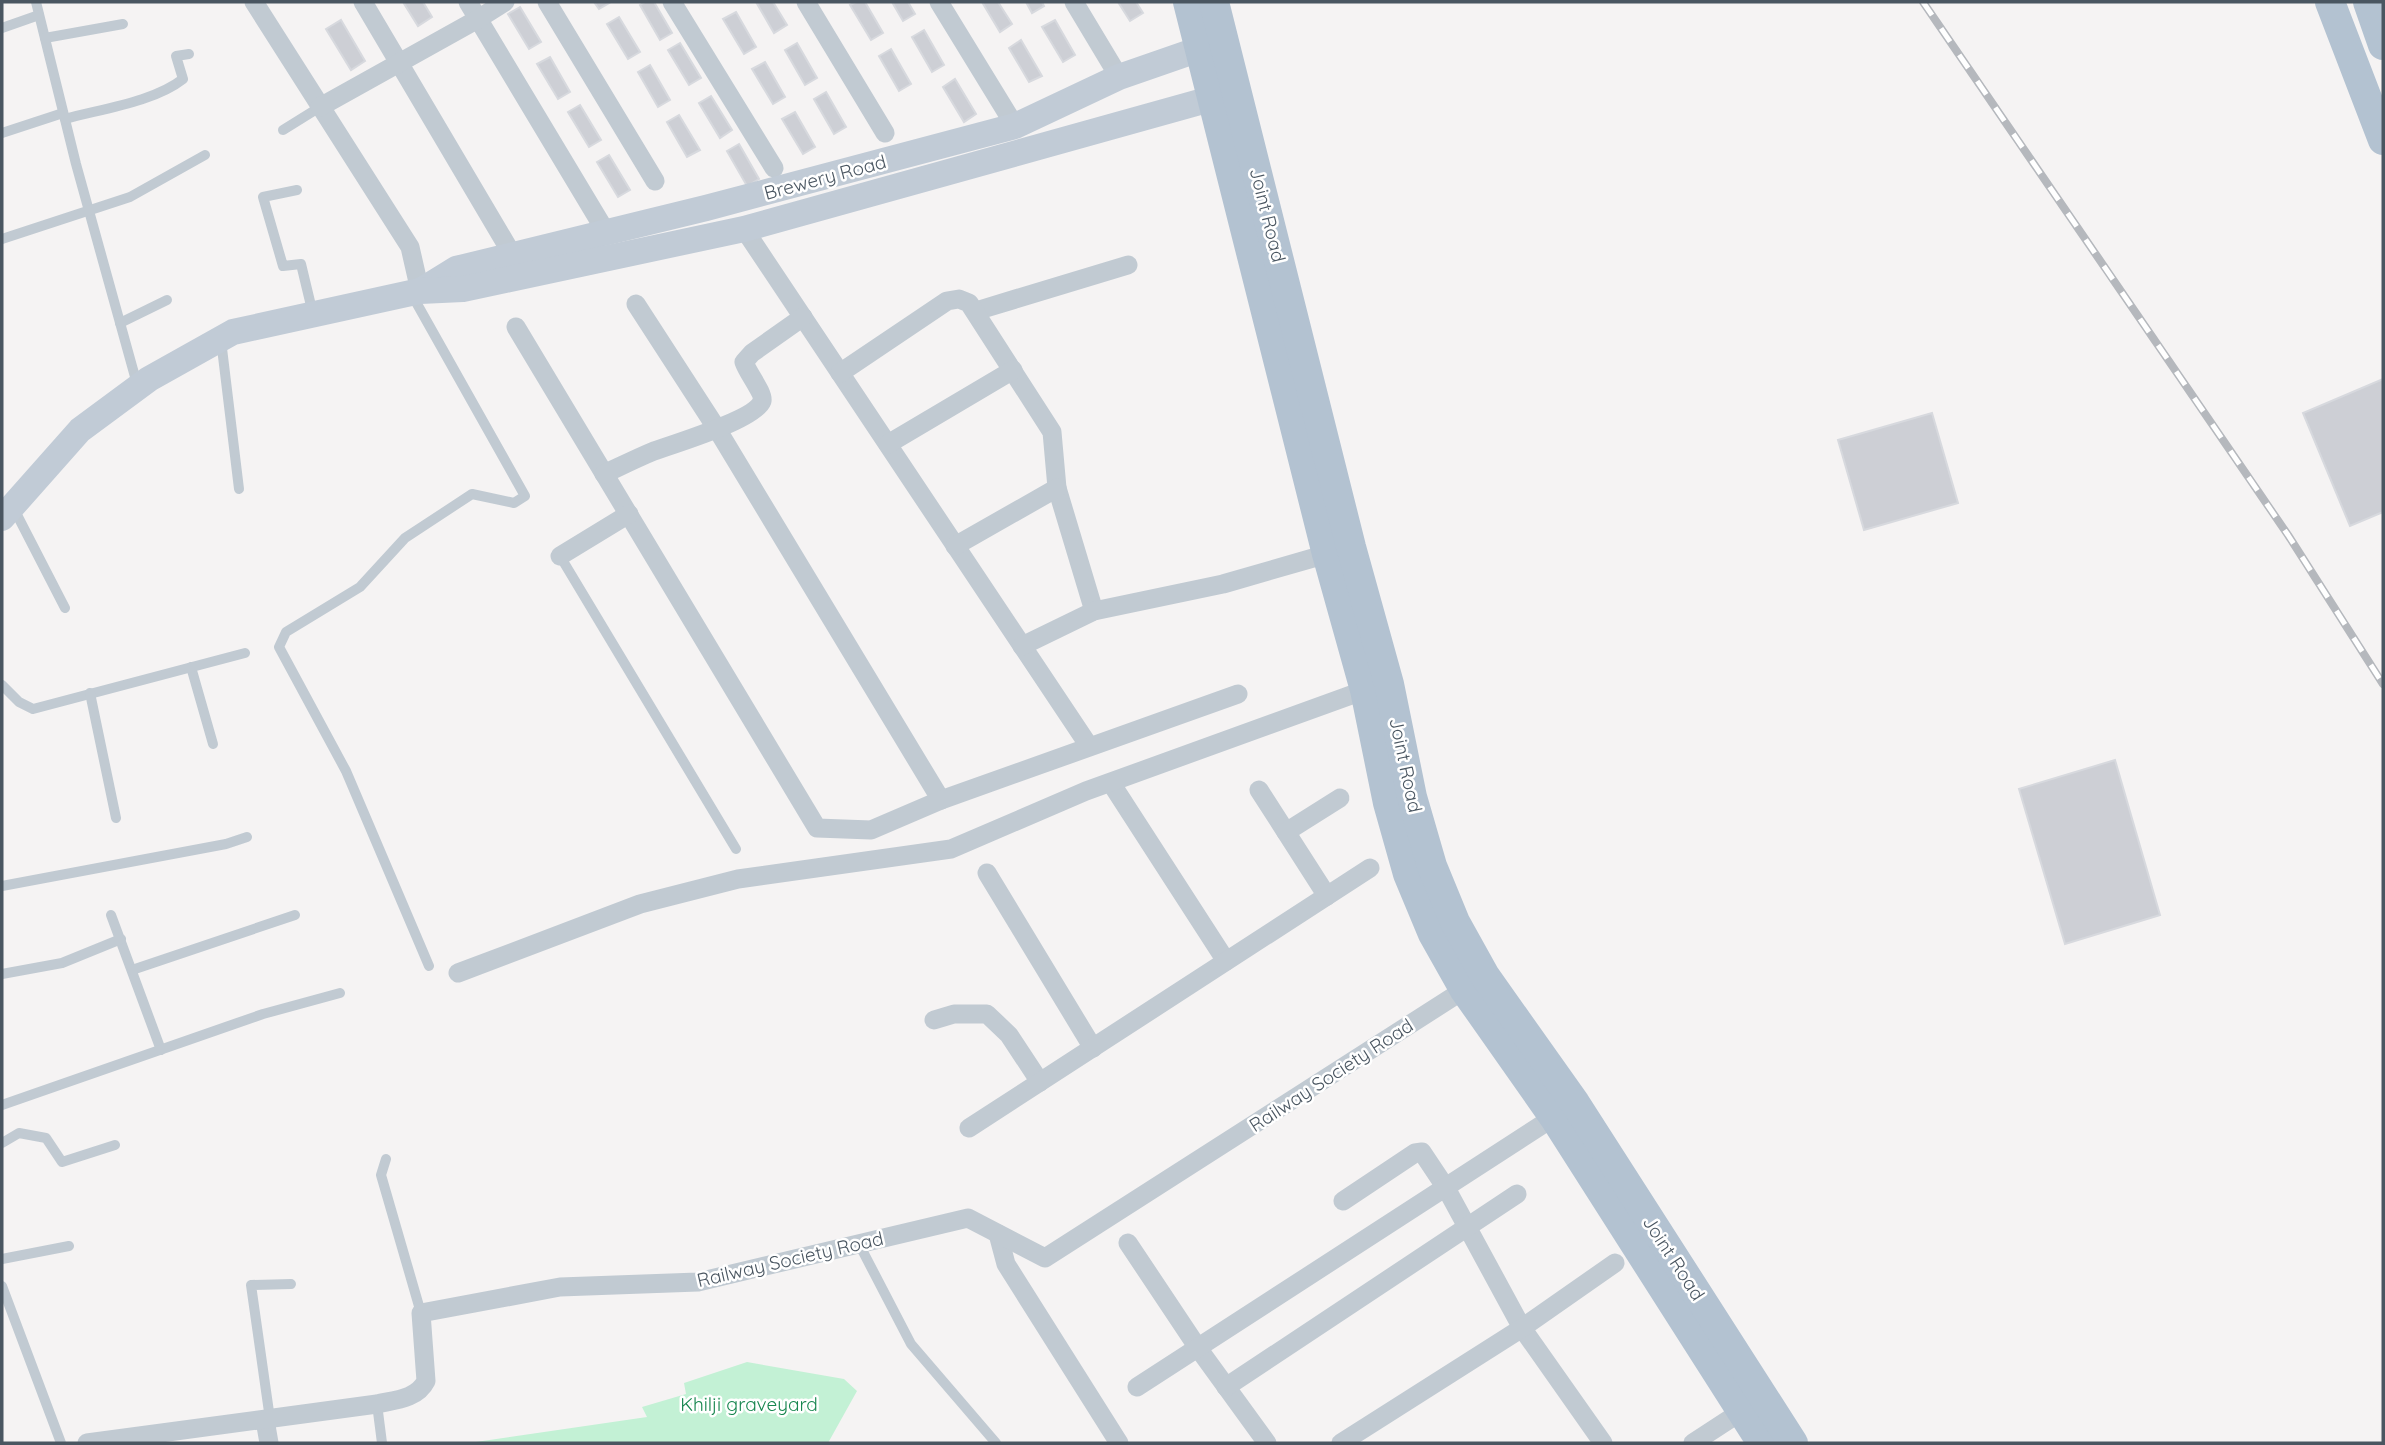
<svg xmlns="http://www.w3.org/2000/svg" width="2385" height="1445" font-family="Quicksand,sans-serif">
<rect width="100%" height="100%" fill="#f5f3f3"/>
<!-- green -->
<path fill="#c3f1d5" d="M747,1362l97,17 13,12 -29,52h-359l178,-26 -5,-10 44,-13 -2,-11z"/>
<!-- building -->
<g fill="#cdcfd5" stroke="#d7d9de" stroke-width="2">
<path d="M403,2h20l9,15 -14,9z"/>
<path d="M594,2h17l-12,7z"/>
<path d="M645,2h9l18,31 -12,7 -20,-35z"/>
<path d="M756,2h17l14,23 -13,8z"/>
<path d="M856,2h9l18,31 -12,7 -21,-35z"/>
<path d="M892,2h16l7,12 -12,7z"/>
<path d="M982,2h16l14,22 -12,8z"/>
<path d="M1026,2h16l2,4 -12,7z"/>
<path d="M1118,2h18l7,11 -13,8z"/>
<path d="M520,7l21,35 -12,7 -21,-35z"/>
<path d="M736,12l20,35 -12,7 -21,-35z"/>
<path d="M619,17l21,35 -12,7 -21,-35z"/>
<path d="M341,20l24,41 -14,9 -25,-41z"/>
<path d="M1055,20l20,35 -12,7 -21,-35z"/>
<path d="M924,30l20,35 -12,7 -20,-35z"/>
<path d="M1021,40l21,36 -13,6 -20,-34z"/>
<path d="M680,43l21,35 -12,7 -21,-35z"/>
<path d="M797,43l20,35 -12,7 -20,-35z"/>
<path d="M891,49l20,35 -12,7 -20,-35z"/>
<path d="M550,57l20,35 -12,7 -21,-35z"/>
<path d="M765,62l20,35 -12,7 -21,-35z"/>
<path d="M650,65l20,35 -12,7 -20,-35z"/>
<path d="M955,79l21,35 -12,8 -21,-35z"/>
<path d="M826,92l20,35 -12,7 -20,-35z"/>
<path d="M711,96l21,34 -12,8 -21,-35z"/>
<path d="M580,105l21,35 -12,7 -21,-35z"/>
<path d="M795,112l20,35 -12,7 -21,-35z"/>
<path d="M679,115l21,35 -13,7 -20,-35z"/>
<path d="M739,144l20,35 -12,7 -20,-35z"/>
<path d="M609,155l21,35 -12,7 -21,-35z"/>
<path d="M2383,379v133l-33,14 -47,-113z"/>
<path d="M1932,413l26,90 -94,27 -26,-90z"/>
<path d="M2115,760l45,155 -95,29 -46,-155z"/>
</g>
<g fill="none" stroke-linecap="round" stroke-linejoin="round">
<!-- service -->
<g stroke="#c1cad2" stroke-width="10">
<path d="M36,2l40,162 61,220"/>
<path d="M2,28l37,-13"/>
<path d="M45,38l78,-14"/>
<path d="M65,119c36,-10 89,-17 118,-40l-7,-23 13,-2"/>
<path d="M283,130l37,-23"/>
<path d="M2,133l61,-20"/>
<path d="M297,190l-34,7 20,69 18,-2 12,50"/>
<path d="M2,239l128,-42 75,-42"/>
<path d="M412,295l113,201 -11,7 -42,-9 -67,44 -45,49 -74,45 -7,15 67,124 83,195"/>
<path d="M120,323l47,-23"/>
<path d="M221,340l18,149"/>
<path d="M14,509l51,99"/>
<path d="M560,556l176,293"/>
<path d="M191,667l22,77"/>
<path d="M2,685l17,17 14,7 212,-56"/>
<path d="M90,693l26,125"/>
<path d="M2,886l224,-42 21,-7"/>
<path d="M111,915l50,135"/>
<path d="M132,970l163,-55"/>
<path d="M2,974l60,-11 59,-24"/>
<path d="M2,1105l261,-91 77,-21"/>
<path d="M2,1143l17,-10 27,5 16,24 53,-17"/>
<path d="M386,1159l-5,16 40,138"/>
<path d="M859,1244l52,100 85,99"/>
<path d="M2,1259l67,-13"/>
<path d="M2,1286l59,157"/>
<path d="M377,1404l5,39"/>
<path d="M270,1419l-19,-134 40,-1"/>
</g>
<!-- minor -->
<g stroke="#c1cad2" stroke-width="19">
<path d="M254,2l156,245 10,44"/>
<path d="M363,2l149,252"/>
<path d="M468,2l138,230"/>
<path d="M547,2l108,179"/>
<path d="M672,2l102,166"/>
<path d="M806,2l79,131"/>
<path d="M939,2l76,124"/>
<path d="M1074,2l45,75"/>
<path d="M320,107l158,-88 27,-17"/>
<path d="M744,229l345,517"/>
<path d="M636,304l81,125 224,371"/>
<path d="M976,311l152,-46"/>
<path d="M516,327l301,501 54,2 70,-30 297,-106"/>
<path d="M840,373l107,-72 12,-2 10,4 83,129 5,56 37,123"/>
<path d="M888,444l125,-74"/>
<path d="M604,474c17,-8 33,-16 50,-23 20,-7 102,-32 108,-50 2,-8 -15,-29 -18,-39l8,-9 51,-36"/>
<path d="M955,546l102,-58"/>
<path d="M560,556l69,-42"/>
<path d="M1022,646l72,-35 129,-27 104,-30"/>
<path d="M1111,783l115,178"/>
<path d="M1259,790l68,106"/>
<path d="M1286,832l54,-34"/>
<path d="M987,873l106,175"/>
<path d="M458,973l182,-69 98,-25 213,-30 135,-58 279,-101"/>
<path d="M934,1020l20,-6h33l22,21 31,47"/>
<path d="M969,1128l401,-260"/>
<path d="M1343,1201l72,-48 7,-1 24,36 76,140 81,115"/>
<path d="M998,1234l8,30 113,179"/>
<path d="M1128,1243l70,105 69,95"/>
<path d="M1137,1387l417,-270"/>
<path d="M1226,1387l291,-193"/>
<path d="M265,1420l4,23"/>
<path d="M87,1443l290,-39c18,-4 40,-5 49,-23l-5,-68 139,-26 138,-5 270,-64 77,40 428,-274"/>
<path d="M1341,1443l181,-115 93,-65"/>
<path d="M1693,1443l49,-32"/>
</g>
<!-- secondary -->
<g stroke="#c1cbd6" stroke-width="26">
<path d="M422,290l34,-21 250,-61 309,-82 104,-49 98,-34"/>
<path d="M2,518l78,-88 69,-51 84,-47 187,-41 43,-2 281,-60 488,-136"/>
</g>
<!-- primary -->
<g stroke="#b3c2d1" stroke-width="30">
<path d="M1188,2l139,552 38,136 23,113 20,71 25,60 31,55 90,128 208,326"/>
<path d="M1214,2l137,545 38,137 23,113 20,69 23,56 30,54 90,127 218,340"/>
<path d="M2330,2l53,138"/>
<path d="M2368,2l15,43"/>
</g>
<!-- rail casing -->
<g stroke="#b5b8bd" stroke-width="8">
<path id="rail" d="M1923,2l365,533 95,149"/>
</g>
<!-- rail -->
<use href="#rail" stroke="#fff" stroke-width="5" stroke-dasharray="16" stroke-linecap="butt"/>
</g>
<g text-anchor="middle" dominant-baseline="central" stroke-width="5" stroke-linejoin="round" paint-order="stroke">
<!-- street labels -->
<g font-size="19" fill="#4a5661" stroke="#fff">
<text transform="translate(825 177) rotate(-15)">Brewery Road</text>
<text transform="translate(1268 215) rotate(76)">Joint Road</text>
<text transform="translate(1406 765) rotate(78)">Joint Road</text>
<text transform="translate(1331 1075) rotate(-33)">Railway Society Road</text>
<text transform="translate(1674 1258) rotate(57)">Joint Road</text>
<text transform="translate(790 1259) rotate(-13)">Railway Society Road</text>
</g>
<!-- park labels -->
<g font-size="19" fill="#17864f" stroke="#fff">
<text x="749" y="1404">Khilji graveyard</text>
</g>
</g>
<!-- border -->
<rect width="2385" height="1445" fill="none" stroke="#4a5661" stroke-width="7"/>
</svg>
